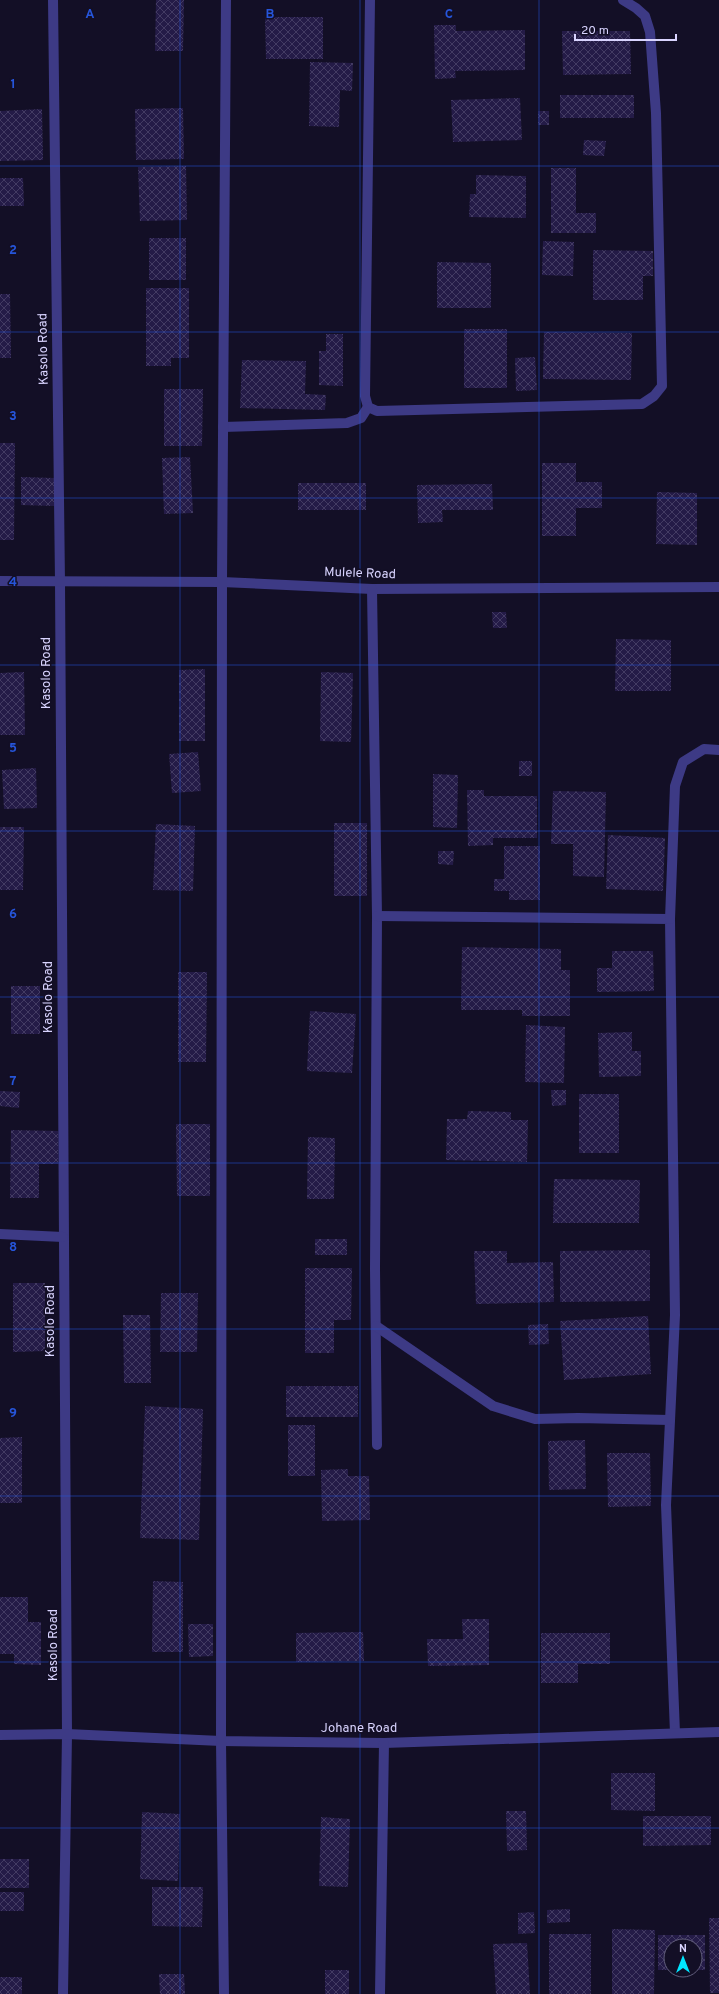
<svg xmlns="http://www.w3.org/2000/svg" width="719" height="1994" font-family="Overpass,sans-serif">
<defs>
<pattern id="building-cross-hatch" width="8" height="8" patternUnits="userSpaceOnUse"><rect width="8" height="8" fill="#241b47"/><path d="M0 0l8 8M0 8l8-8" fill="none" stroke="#433b63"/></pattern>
</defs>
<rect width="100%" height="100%" fill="#130f26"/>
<!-- building -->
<g fill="url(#building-cross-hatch)">
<path d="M156,0h28l-1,51h-28z"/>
<path d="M265,17h58v42h-57z"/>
<path d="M434,25h22v6l69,-1v40l-70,1 1,7 -21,1z"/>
<path d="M562,31h68l1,43 -68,1z"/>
<path d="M310,62l43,1 -1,28 -12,-1 -1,37 -30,-1z"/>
<rect x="560" y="95" width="74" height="23"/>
<path d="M520,98l2,42 -69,2 -2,-42z"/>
<path d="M183,108l1,51 -48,1 -1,-51z"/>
<path d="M42,109l1,51 -43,1v-50z"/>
<rect x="538" y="111" width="11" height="14"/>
<path d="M584,140l22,1 -2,15 -21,-1z"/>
<path d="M186,166l1,54 -47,1 -2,-54z"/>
<path d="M551,168h25v45h20v20h-45z"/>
<path d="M476,175l50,1v42l-57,-1 1,-23h6z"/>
<path d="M0,178h23l1,28h-24z"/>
<rect x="149" y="238" width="37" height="42"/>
<path d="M543,241l31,1 -1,34 -31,-1z"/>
<path d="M593,250l60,1v25h-10v24h-50z"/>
<path d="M437,262l54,1v45h-54z"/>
<path d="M146,288h43v70h-18v8h-25z"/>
<path d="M0,294h10l1,64h-11z"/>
<rect x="464" y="329" width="43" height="59"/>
<path d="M544,332l88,1 -1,47 -88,-1z"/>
<path d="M326,334h17v52l-24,-1v-34h7z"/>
<path d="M535,357l2,33 -21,1 -1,-33z"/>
<path d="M242,360l64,1 -1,33 21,1 -1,15 -85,-2z"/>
<path d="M164,389h39l-1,57h-38z"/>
<path d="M0,443h15l-1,97h-14z"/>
<path d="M190,457l3,56 -29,1 -2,-56z"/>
<path d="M542,463h34v19h26v26h-26v28h-34z"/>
<path d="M21,477l33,1v28l-33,-1z"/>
<rect x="298" y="483" width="68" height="27"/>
<path d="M492,484l1,26h-51l1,12 -25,1 -1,-38z"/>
<path d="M657,492l40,1v52l-41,-1z"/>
<path d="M492,612h14l1,16h-14z"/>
<path d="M616,639l55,1v51h-56z"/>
<path d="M205,669v72h-26v-71z"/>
<path d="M24,672l1,63h-25v-62z"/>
<path d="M321,672l32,1 -2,69 -31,-1z"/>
<path d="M198,752l3,39 -29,2 -3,-39z"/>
<rect x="519" y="761" width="13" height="15"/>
<path d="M36,768l1,40 -33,1 -2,-39z"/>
<path d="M433,774l25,1 -1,53 -24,-1z"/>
<path d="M467,790h17v6h53v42h-44v7l-25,1z"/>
<path d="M553,791l53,1 -2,85 -31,-1v-32h-22z"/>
<rect x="334" y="823" width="33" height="73"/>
<path d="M156,824l39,2 -2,65 -40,-1z"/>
<path d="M0,827h24l-1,63h-23z"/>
<path d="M608,835l57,3 -2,53 -57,-2z"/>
<path d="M504,846h36v54h-31v-9h-15v-12h10z"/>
<path d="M438,851h16l-1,14 -15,-1z"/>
<path d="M462,947l99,2v21h9v46h-48v-6h-61z"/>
<path d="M612,951h41l1,40 -57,1v-24h15z"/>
<path d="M178,972h29l-1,90h-28z"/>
<rect x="11" y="986" width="29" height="48"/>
<path d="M310,1011l46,3 -4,59 -45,-2z"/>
<path d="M526,1025l39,2 -1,56 -39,-1z"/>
<path d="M632,1032v19h9v25l-42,1 -1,-44z"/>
<path d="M551,1090h15v15l-14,1z"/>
<path d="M0,1091l20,1 -1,16 -19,-2z"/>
<rect x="579" y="1094" width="40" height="59"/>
<path d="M468,1111l43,1v8h17l-1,42 -81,-2 1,-41h20z"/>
<path d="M176,1124h34v72h-33z"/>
<path d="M11,1130l47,1v33h-19v34h-29z"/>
<path d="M308,1137l27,1 -1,61h-27z"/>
<path d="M554,1179l86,1 -1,43h-86z"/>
<rect x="315" y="1239" width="32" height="16"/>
<path d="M650,1250v51l-90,1v-51z"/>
<path d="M474,1251h33v12l46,-1 1,40 -78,2z"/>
<path d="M305,1268h47l-1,52h-17v33h-29z"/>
<path d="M13,1283h32v68l-32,1z"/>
<path d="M161,1293h37l-1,59h-37z"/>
<path d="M123,1315h27l1,68h-27z"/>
<path d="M648,1316l3,58 -87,6 -4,-59z"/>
<path d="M548,1324l1,20 -20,1 -1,-20z"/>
<rect x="286" y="1386" width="72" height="31"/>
<path d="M145,1406l58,3 -4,131 -59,-2z"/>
<rect x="288" y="1425" width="27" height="51"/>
<path d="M22,1437v66h-22v-65z"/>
<path d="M585,1440l1,49 -37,1 -1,-49z"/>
<path d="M607,1453h43l1,53 -43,1z"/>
<path d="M348,1469v7h21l1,44 -48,1 -1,-51z"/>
<path d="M153,1581l30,1v70h-31z"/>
<path d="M0,1597h28v25h13v43l-27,-1v-10h-14z"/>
<path d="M462,1619h27v46l-61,1 -1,-27h36z"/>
<path d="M188,1624h25v32l-24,1z"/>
<path d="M363,1632l1,29 -68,1v-29z"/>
<path d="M541,1633h69v31h-32v19h-37z"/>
<path d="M611,1773h44v38l-44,-1z"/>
<path d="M506,1811h20l1,39 -20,1z"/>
<path d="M142,1812l38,2 -2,67 -38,-2z"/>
<path d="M643,1816h68v29l-68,1z"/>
<path d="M321,1817l29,2 -2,68 -29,-1z"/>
<rect x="0" y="1859" width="29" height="29"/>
<path d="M152,1887h51l-1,40 -50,-1z"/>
<rect x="0" y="1892" width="24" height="19"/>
<path d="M570,1909v13l-23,1v-13z"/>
<path d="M534,1912l1,21 -17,1v-21z"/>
<path d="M709,1918h10v75h-9z"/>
<path d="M612,1929l43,1 -1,64h-42z"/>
<rect x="549" y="1934" width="42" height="60"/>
<path d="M658,1935h47v35h-10v-24h-24v24h-13z"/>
<path d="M527,1943l3,51h-34l-3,-50z"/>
<rect x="325" y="1970" width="24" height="24"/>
<path d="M159,1974h25l1,20h-25z"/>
<rect x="0" y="1977" width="22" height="17"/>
</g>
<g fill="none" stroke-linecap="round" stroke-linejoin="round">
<!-- minor -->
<g stroke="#3d3a85" stroke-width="10">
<path d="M53,0l7,582 7,1152 -4,260"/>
<path d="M370,0l-5,396 3,11 9,4 265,-7 12,-8 8,-10 -6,-273 -6,-81 -5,-16 -9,-8 -13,-8"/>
<path d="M223,427l124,-4 14,-5 7,-11"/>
<path d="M0,581l222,1 150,7 347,-2"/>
<path d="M372,589l5,327 -2,353 2,176"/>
<path d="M377,916l293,3 5,396 -9,190 9,228"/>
<path d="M670,919l5,-133 8,-24 21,-13 15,1"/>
<path d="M0,1234l63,3"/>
<path d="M376,1326l117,80 42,13 43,-1 92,2"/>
<path d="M0,1735l67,-1 154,7 163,2 335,-11"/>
<path d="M224,1994l-3,-253 1,-1159 4,-582"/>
<path d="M380,1994l4,-251"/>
</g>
</g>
<!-- grid -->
<path fill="none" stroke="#2655da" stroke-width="1" stroke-opacity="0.55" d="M180,0v1994M360,0v1994M539,0v1994M0,166h719M0,332h719M0,498h719M0,665h719M0,831h719M0,997h719M0,1163h719M0,1329h719M0,1496h719M0,1662h719M0,1828h719"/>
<g text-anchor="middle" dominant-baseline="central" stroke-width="3" stroke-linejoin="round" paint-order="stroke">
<!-- street labels -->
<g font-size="13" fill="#d9d4ff" stroke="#130f26">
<text transform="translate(44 349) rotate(-91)">Kasolo Road</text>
<text transform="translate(360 574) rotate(2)">Mulele Road</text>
<text transform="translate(47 673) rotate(-90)">Kasolo Road</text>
<text transform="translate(49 997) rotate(-90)">Kasolo Road</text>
<text transform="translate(51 1321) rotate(-90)">Kasolo Road</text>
<text transform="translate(54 1645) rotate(-90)">Kasolo Road</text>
<text x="359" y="1729">Johane Road</text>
</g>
</g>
<g font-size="13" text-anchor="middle" font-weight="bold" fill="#2655da" stroke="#130f26" stroke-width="3" stroke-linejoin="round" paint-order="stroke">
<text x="90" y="18">A</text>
<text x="270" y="18">B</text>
<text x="449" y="18">C</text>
<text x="13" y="88">1</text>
<text x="13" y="254">2</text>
<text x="13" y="420">3</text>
<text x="13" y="586">4</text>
<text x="13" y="752">5</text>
<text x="13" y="918">6</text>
<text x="13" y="1085">7</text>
<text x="13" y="1251">8</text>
<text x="13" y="1417">9</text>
</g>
<!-- north arrow -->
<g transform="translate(683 1958)"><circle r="19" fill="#130f26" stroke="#625e7d"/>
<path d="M0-3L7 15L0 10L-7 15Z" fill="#00e5ff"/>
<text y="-6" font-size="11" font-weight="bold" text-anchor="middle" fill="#d9d4ff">N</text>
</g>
<!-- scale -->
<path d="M575 34v6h101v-6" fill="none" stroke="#d9d4ff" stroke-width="2"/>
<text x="581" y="34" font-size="12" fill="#d9d4ff" stroke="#130f26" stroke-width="3" paint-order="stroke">20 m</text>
</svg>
